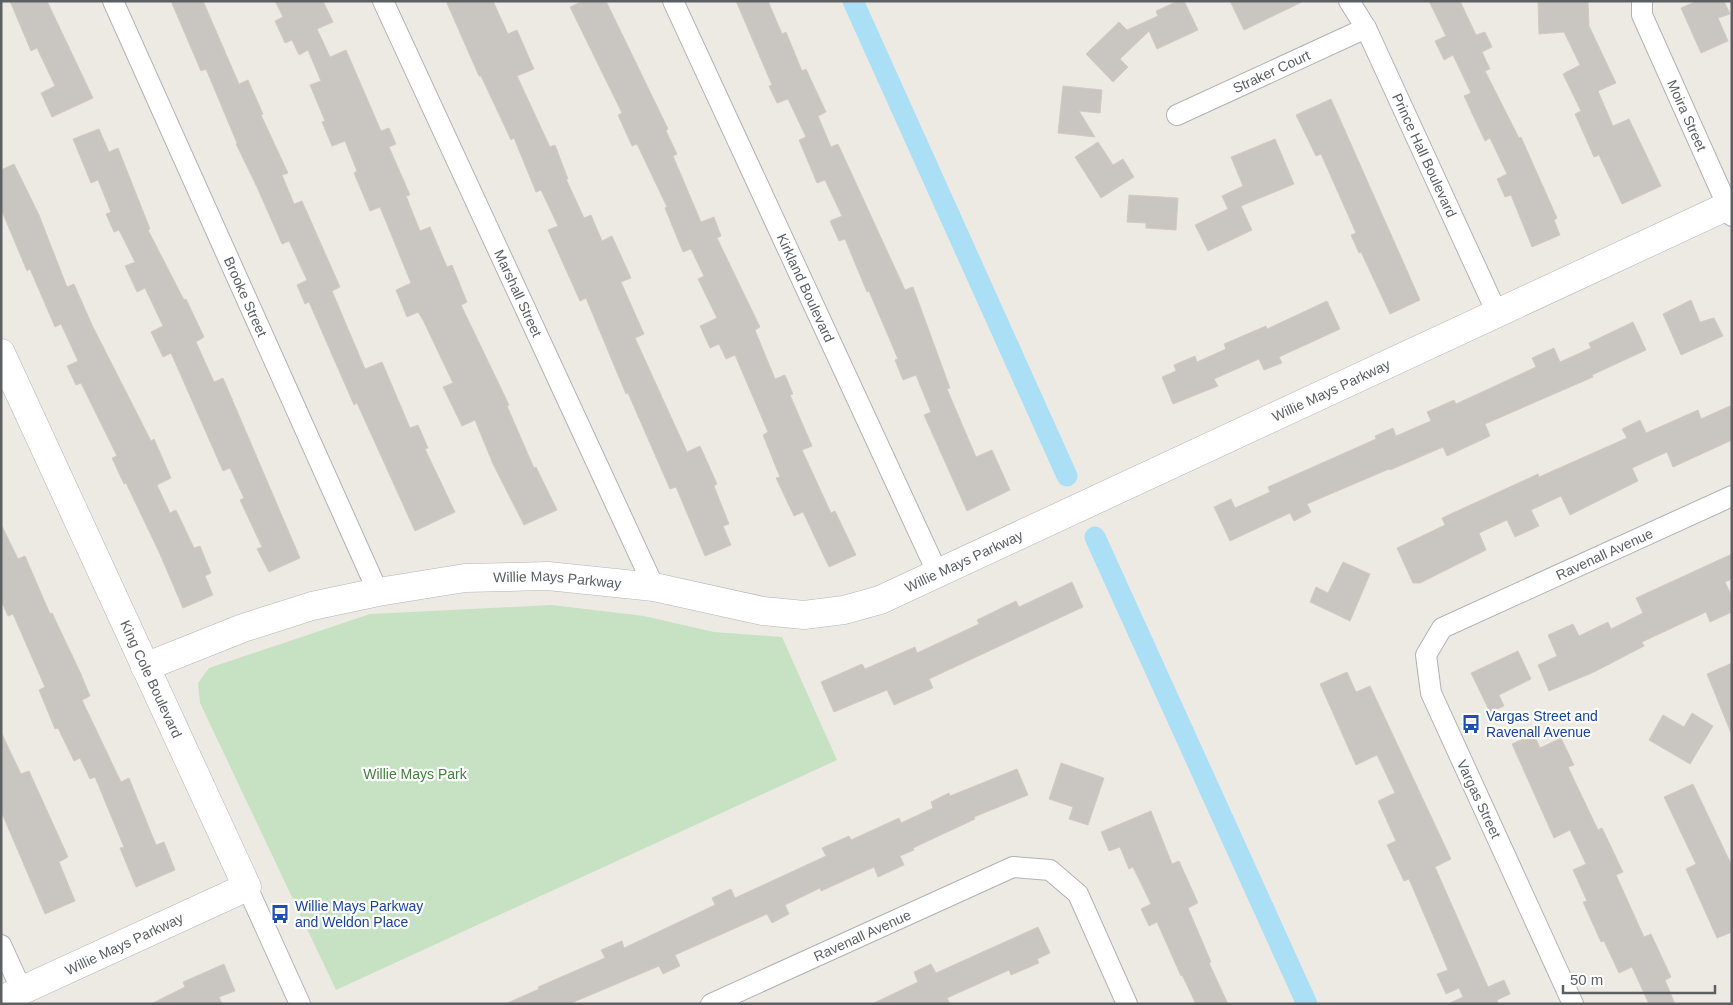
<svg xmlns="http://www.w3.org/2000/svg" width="1733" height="1005" font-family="Arial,sans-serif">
<rect width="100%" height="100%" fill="#edeae4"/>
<!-- green -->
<path fill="#c7e2c3" d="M552,605l92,11 70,16 68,5 55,123 -501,230 -136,-287 -2,-20 11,-15 161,-54z"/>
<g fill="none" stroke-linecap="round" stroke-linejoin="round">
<!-- canal -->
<g stroke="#abdff6" stroke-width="21">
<path d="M853,1l214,475"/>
<path d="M1095,537l212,467"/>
</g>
</g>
<!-- building -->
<g fill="#c9c5c1" stroke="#d1cbc3">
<path d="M10,1h37l46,97 -41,19 -11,-24 14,-7 -18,-38 -6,3z"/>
<path d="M171,1h32l36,83 9,-4 15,34 -2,1 27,58 -6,2 12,29 8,-3 38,86 -8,4 33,78 17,-7 28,66 8,-3 10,23 -3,1 30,63 -40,19 -58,-128 -3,2 -45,-103 -4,2 -8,-19 10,-5 -18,-39 -7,3 -25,-57 -21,-43 1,-1 -31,-74 -5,2z"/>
<path d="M275,1h48l10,21 -16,7 13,28 16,-7 35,81 8,-3 7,16 -7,3 21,48 -4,1 14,35 10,-4 17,40 5,-2 15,37 -6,3 48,100 -2,1 27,62 2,-1 21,43 -33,15 -31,-61 -18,-44 -13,6 -19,-39 10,-4 -30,-63 -5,-8 -11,5 -11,-27 15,-7 -31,-76 -10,4 -16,-38 3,-2 -12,-30 -13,5 -10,-24 3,-1 -15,-36 11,-4 -13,-31 -9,5 -7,-15 -7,3 -10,-22 8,-4z"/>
<path d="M446,1h47l15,33 9,-4 17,39 -17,7 33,71 5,-2 13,34h-2l18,39 7,-3 11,26 10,-5 19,42 -10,4 23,52 -9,4 52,114 13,-6 17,38 -3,2 15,38 -6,2 8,19 -26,11 -29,-69 -6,2 -42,-96 -2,1 -40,-96 -6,3 -32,-71 10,-4 -17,-36 -5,2 -22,-54 -3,2 -30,-64h-2z"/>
<path d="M583,1h23l62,128 -2,2 11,23 -4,2 28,66 13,-5 7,19 -4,2 43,89 -5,3 20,49 10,-4 8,19 -3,1 22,51 -10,4 29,63 4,-2 21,44 -27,12 -26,-55 -9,4 -18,-38 4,-1 -17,-42 5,-3 -33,-77 -9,4 -7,-15 -9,4 -10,-22 17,-8 -19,-39 6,-3 -13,-27 -8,3 -18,-44 2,-1 -30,-63 -5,2 -14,-31 4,-2 -52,-106z"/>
<path d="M736,1h32l14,33 4,-2 16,39 4,-2 20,43 -8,4 13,31 7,-3 67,146 8,-3 37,101 -3,1 29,68 16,-7 18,40 -43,21 -43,-96 7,-3 -15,-37 -13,5 -8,-20 3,-1 -29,-68 -2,1 -22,-53 -6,2 -9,-20 12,-5 -17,-36 -8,3 -18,-43 7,-3 -18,-38 -11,4 -8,-17 3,-1z"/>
<path d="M1178,1h6l14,29 -41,19 -8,-18 -29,28 8,8 -15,15 -27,-28 33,-32 8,8 31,-14 -2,-5z"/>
<path d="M1230,1h74l-60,29z"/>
<path d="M1429,1h31l16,34 9,-3 7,15 -10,5 8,17 -5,2 34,67 2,-1 36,81 -3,2 6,15 -28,12 -21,-52 -6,2 -8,-18 10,-5 -17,-36 -5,3 -21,-45 7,-3 -18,-38 -9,5 -9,-19 11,-5z"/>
<path d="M1538,1h50l1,25 27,57 -18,8 15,35 16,-7 32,67 -39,18 -23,-49 -5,2 -19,-43 6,-3 -18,-37 17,-9 -16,-33 -25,2z"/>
<path d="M1697,1h27l6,13 -12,4 10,23 -27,12 -20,-45z"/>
<path d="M1063,86l39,4 -2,23 -21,-2 16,26 -37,-4z"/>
<path d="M1331,99l89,201 -30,14 -29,-62 -2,1 -8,-18 5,-2 -35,-79 -5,2 -20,-41z"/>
<path d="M99,129l10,23 9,-4 32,81 -2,1 36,70 2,-1 18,38 -8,5 18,40 9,-4 77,180 -31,14 -12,-23 5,-2 -22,-47 4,-2 -14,-30 -7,3 -52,-118 -8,4 -12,-25 12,-6 -18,-38 -8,4 -12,-26 10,-4 -16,-32 -5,2 -8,-18 5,-2 -13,-32 -7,3 -18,-44z"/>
<path d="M1275,139l19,45 -53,22 11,24 -44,21 -13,-26 33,-16 -6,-13 21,-10 -12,-29z"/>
<path d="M1098,142l15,23 10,-6 11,18 -33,21 -26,-41z"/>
<path d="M14,164l25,51 28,72 7,-3 18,41 59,116 3,-2 17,39 -14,7 13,28 6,-3 18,38 6,-2 11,27 -6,3 8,19 -30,13 -24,-56 -33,-69 -2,1 -12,-26 5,-2 -36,-73 -5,2 -9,-19 11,-5 -17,-37 -6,3 -25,-58 -3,2 -26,-62v-39z"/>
<path d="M1129,195l49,3 -2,32 -30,-2v-5l-19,-1z"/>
<path d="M1691,300l9,22 14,-4 9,18 -42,19 -18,-41z"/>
<path d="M1327,301l13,28 -61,28 3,6 -18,7 -5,-11 -45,20 4,7 -45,18 -11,-27 14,-6 -2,-6 21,-9 2,6 29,-13 -2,-5 42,-18 1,3z"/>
<path d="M1633,322l13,28 -54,25 1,2 -108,47 5,12 -43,20 -4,-9 -53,23 -1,-1 -82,35 4,8 -17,9 -4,-8 -60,28 -16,-34 17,-8 4,9 35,-16 -2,-5 108,-48 -1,-3 18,-8 3,8 35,-15 -4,-9 27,-12 2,4 80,-37 -4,-9 22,-10 6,14 31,-14 -2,-5z"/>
<path d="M1732,405v35l-59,27 -6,-15 -35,16 6,13 -68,34 -9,-19 -30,14 8,16 -24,11 -8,-17 -28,13 7,17 -66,33h-7l-16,-35 48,-23 -3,-7 96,-44 1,3 88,-39 -5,-9 18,-9 6,13 52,-23 3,9z"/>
<path d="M1,524l17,35 7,-3 25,58 2,-1 28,59 10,24 -8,4 39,82 8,-4 27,67 8,-3 11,28 -39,17 -16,-39 4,-1 -29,-70 -5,2 -10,-21 -6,3 -16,-33 -3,1 -16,-39 6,-3 -32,-73 -5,2 -7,-16z"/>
<path d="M1732,554v25l-7,3 7,15v15l-22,10 -4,-10 -64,30 2,4 -50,26 -45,19 -11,-26 19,-9 -9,-21 25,-11 6,12 29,-14 3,7 32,-16 -7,-15z"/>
<path d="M1343,562l27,12 -20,47 -40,-19 6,-15 12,6z"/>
<path d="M1072,582l11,25 -154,72 4,9 -39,17 -7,-15 -53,22 -13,-30 41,-18 3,5 50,-22 2,6 62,-29 -2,-4 39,-19 3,6z"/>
<path d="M1518,651l13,28 -32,16 5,11 -14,6 -19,-39z"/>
<path d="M1732,663v70h-1l-24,-59z"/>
<path d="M1347,672l9,20 14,-6 81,173 -16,8 53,120 16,-7 6,14 -13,6 1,4h-50l15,-7 -4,-9 -13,6 -9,-20 11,-4 -39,-91 -5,2 -17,-36 9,-4 -18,-40 17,-8 -18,-38 -21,10 -36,-81z"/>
<path d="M1692,713l21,13 -23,38 -41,-24 14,-25 21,12z"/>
<path d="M1,732l20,42 8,-3 39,86 -9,5 16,39 -30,13 -44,-103z"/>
<path d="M1534,734l6,14 21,-10 13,27 -6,2 30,63 4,-2 21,44 -7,3 28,62 7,-3 20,43 -6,3 10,24h-26l-17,-37 -13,6 -15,-32 -3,1 -18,-40 4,-1 -14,-31 13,-6 -16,-34 -16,8 -42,-94z"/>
<path d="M1061,763l43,15 -16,47 -19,-6 4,-12 -24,-8z"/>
<path d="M1017,769l11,26 -54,22 1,2 -62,29 1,2 -14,6 4,9 -26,12 -4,-10 -53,24 -1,-3 -35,17 4,9 -17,9 -5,-9 -92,41 5,11 -17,8 -4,-8 -90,38h-64l34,-15 -1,-2 67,-29 -4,-8 21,-9 2,7 91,-43 -3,-7 19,-9 4,9 91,-42 -4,-8 27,-12 2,4 48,-22 2,5 32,-15 -2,-6 18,-9 1,3z"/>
<path d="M1693,784l39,82v66l-15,6 -31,-69 10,-5 -32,-67z"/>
<path d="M1151,811l21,53 7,-3 19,42 -10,5 23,54 -2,1 19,41h-32l-14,-29 -1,1 -24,-54 -8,4 -8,-17 10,-5 -18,-37 -4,2 -9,-22 -11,4 -8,-19z"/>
<path d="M1038,927l12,26 -13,6 2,4 -28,12 -2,-5 -62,28 3,6h-78l46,-22 -4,-10 17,-8 5,9z"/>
<path d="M224,964l11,27 -16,6 3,7h-71l34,-17 -2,-5z"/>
</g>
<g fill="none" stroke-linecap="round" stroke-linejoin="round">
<!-- street casing -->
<g stroke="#b0b2b5" stroke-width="22">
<g id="street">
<path id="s1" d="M113,1l265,591"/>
<path id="s2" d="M383,1l271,586"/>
<path id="s3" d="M673,1l265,573"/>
<path id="s4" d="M1349,1l17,27 130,283"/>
<path id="s5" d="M1642,1v14l90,201"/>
<path id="s6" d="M1177,115l189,-87"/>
<path d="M247,887l53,117"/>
<path d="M1,945l21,46"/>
<path id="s7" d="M711,1004l302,-137 37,3 28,24 49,110"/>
<path id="s8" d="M1573,1004l-142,-311 -5,-38 16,-27 290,-132"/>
</g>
</g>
<!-- secondary casing -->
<g stroke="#b1b4b8" stroke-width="29">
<g id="secondary">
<path id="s9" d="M1,353l246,534 -246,113"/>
<path id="s10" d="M145,667l98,-39 69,-22 66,-14 87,-14 83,-2 106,11 109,24 41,4 40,-5 36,-10 852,-396"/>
</g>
</g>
<!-- street -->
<use href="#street" stroke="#fff" stroke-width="20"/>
<!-- secondary -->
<use href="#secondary" stroke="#fff" stroke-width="28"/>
</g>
<!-- icons -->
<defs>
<g id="bus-bare" transform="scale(1.5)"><path d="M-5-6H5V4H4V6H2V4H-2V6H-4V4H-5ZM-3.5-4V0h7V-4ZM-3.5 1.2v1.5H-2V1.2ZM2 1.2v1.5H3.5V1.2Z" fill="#1a4fb4" stroke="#fff" stroke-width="2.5" paint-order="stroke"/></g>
</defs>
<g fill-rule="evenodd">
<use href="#bus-bare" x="1471" y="724"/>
<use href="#bus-bare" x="280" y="914"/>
</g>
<g text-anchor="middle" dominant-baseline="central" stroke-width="4.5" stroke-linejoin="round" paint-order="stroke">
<!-- street labels -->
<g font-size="14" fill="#5c6063" stroke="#fff">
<text stroke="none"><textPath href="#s6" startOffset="104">Straker Court</textPath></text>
<text stroke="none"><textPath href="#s5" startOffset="124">Moira Street</textPath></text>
<text stroke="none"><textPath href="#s4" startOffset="172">Prince Hall Boulevard</textPath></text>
<text stroke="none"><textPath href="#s3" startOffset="316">Kirkland Boulevard</textPath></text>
<text stroke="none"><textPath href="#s2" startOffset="322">Marshall Street</textPath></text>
<text stroke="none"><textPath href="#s1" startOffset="324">Brooke Street</textPath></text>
<text stroke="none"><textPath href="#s10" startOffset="1251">Willie Mays Parkway</textPath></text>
<text stroke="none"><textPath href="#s8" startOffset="590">Ravenall Avenue</textPath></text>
<text stroke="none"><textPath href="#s10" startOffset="846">Willie Mays Parkway</textPath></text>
<text stroke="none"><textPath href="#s10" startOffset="426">Willie Mays Parkway</textPath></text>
<text stroke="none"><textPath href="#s9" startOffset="359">King Cole Boulevard</textPath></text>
<text transform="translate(1479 799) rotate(65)">Vargas Street</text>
<text stroke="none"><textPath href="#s7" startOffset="166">Ravenall Avenue</textPath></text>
<text transform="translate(124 944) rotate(-25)">Willie Mays Parkway</text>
</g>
<!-- transit labels -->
<g font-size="14" fill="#164399" stroke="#fff" text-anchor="start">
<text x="1486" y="716">Vargas Street and<tspan x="1486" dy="16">Ravenall Avenue</tspan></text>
<text x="295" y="906">Willie Mays Parkway<tspan x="295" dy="16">and Weldon Place</tspan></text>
</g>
<!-- park labels -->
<g font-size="14" fill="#43813e" stroke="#fff">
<text x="415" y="774">Willie Mays Park</text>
</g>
</g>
<!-- border -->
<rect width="1733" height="1005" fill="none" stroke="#5c6063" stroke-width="5"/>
<!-- scale -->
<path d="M1563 985v8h152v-8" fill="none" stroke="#5c6063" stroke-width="2.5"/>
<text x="1570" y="985" font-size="15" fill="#5c6063" stroke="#ffffff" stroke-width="4" paint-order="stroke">50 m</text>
</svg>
